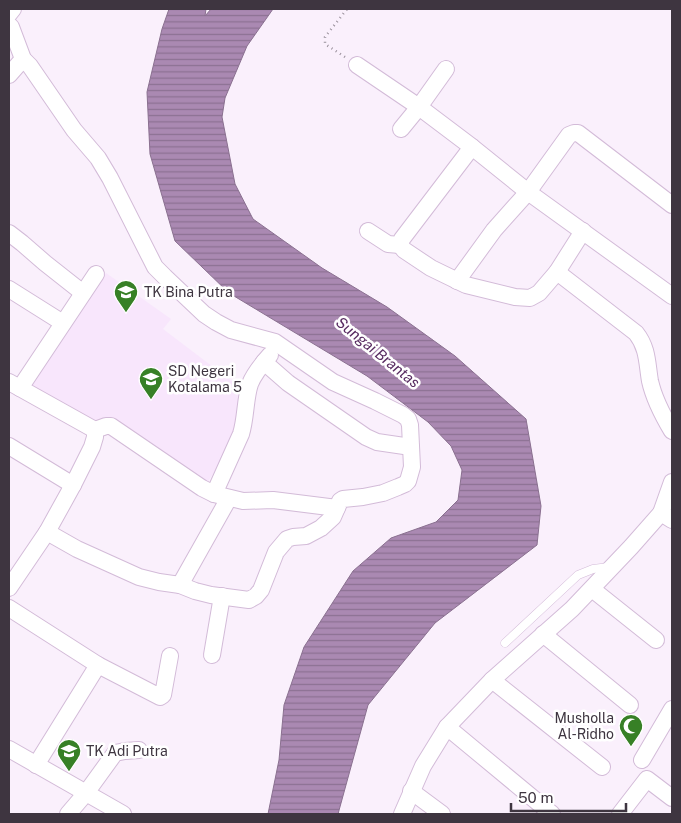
<svg xmlns="http://www.w3.org/2000/svg" width="681" height="823" font-family="'Public Sans',sans-serif">
<defs>
<pattern id="water-rules" width="6" height="5" patternUnits="userSpaceOnUse" patternTransform="scale(1.25)"><rect width="6" height="5" fill="#aa89b2"/><path d="M0 2.5h6" fill="none" stroke="#8c7192"/></pattern>
</defs>
<rect width="100%" height="100%" fill="#faf0fc"/>
<!-- built -->
<path fill="#f8e6fc" d="M106,273l65,46 -8,10 83,63 -3,33 -37,60 -101,-67 -6,5 -70,-38 49,-77z"/>
<!-- water -->
<path fill="url(#water-rules)" stroke="#8a7090" d="M169,9h37l-1,7 6,-7h62l-26,37 -22,52 -3,19 13,67 18,35 69,49 65,39 68,49 71,63 15,87 -4,39 -102,78 -67,82 -30,109h-70l11,-54 5,-55 20,-58 49,-76 38,-33 45,-16 22,-22 4,-30 -11,-24 -23,-24 -61,-46 -138,-83 -54,-52 -25,-87 -3,-62 15,-63z"/>
<g fill="none" stroke-linecap="round" stroke-linejoin="round">
<!-- service casing -->
<g stroke="#d3bbd8" stroke-width="9">
<path id="service" d="M505,643l73,-68 15,-6 16,-2"/>
</g>
<!-- minor casing -->
<g stroke="#d3bbd8" stroke-width="18">
<g id="minor">
<path d="M9,14l4,-5"/>
<path d="M9,25l2,2 12,32 7,7 44,64 24,28 12,20 45,89 10,10 39,37 12,8 15,8 44,12 58,40 42,19 28,14 5,4 2,6 2,42 -4,14 -3,3 -7,3 -15,6 -20,4 -20,2 -3,2 -7,16 -12,11 -15,8 -13,1 -6,2 -11,13 -15,38 -5,6 -7,4 -38,-5 -16,-4 -15,-6 -21,-3 -20,-5 -62,-28 -30,-17"/>
<path d="M357,65l62,42 53,40 56,45 144,104"/>
<path d="M9,75l14,-16"/>
<path d="M401,129l18,-22 27,-38"/>
<path d="M472,147l-70,92 -2,6 4,5 27,18 35,17 49,12 15,1 9,-5 18,-21 26,-41"/>
<path d="M368,231l20,13 12,1"/>
<path d="M9,233l13,10 23,20 38,30"/>
<path d="M557,272l79,61c12,15 11,31 14,48 4,18 13,35 22,50"/>
<path d="M457,281l37,-51 34,-38 41,-57 5,-2h4l94,72"/>
<path d="M9,289l54,34"/>
<path d="M264,362l24,21 78,54 11,5 34,5"/>
<path d="M9,382l86,48v7l-3,10 -19,38 -26,47 -38,56"/>
<path d="M20,388l76,-114"/>
<path d="M95,430l11,-4h5l91,62 12,6 29,7 30,-1 64,8"/>
<path d="M9,446l64,39"/>
<path d="M672,482l-11,31 11,7"/>
<path d="M214,494l27,-60c5,-16 4,-35 9,-50 4,-11 13,-21 20,-29"/>
<path d="M180,585l49,-87"/>
<path d="M592,589l64,51"/>
<path d="M9,608l89,57 62,32 3,-2 7,-39"/>
<path d="M543,634l87,71"/>
<path d="M212,655l10,-59"/>
<path d="M492,680l110,87"/>
<path d="M447,727l105,87"/>
<path d="M9,749l114,65"/>
<path d="M642,760l30,-51"/>
<path d="M36,765l62,-100"/>
<path d="M411,791l31,23"/>
<path d="M68,814l18,-21 29,-40 10,-2 14,-1"/>
<path d="M402,814l21,-48 24,-39 45,-47 80,-71 59,-62 30,-34"/>
<path d="M620,814l27,-35 25,19"/>
</g>
</g>
<!-- path -->
<path stroke="#978e99" stroke-width="2.5" stroke-dasharray="1 4" stroke-linecap="butt" d="M345,57l-20,-13v-7l22,-28"/>
<!-- service -->
<use href="#service" stroke="#fff" stroke-width="8"/>
<!-- minor -->
<use href="#minor" stroke="#fff" stroke-width="16"/>
</g>
<!-- icons -->
<defs>
<g id="school-pin" transform="scale(1.25)"><path d="M0 17L-7.5 6A9.5 9.5 0 1 1 7.5 6Z" fill="#378026" stroke="#fff"/><path d="M0-5L7-2L0 1L-7-2ZM-4 1L0 2.5L4 1V4Q0 6-4 4Z" fill="#fff"/></g>
<g id="mosque-pin" transform="scale(1.25)"><path d="M0 17L-7.5 6A9.5 9.5 0 1 1 7.5 6Z" fill="#378026" stroke="#fff"/><path d="M3.5-4.9A6 6 0 1 0 3.5 4.9A5 5 0 1 1 3.5-4.9Z" fill="#fff"/></g>
</defs>
<g fill-rule="evenodd">
<use href="#school-pin" x="126" y="292"/>
<use href="#school-pin" x="151" y="379"/>
<use href="#mosque-pin" x="631" y="726"/>
<use href="#school-pin" x="69" y="751"/>
</g>
<g text-anchor="middle" dominant-baseline="central" stroke-width="5" stroke-linejoin="round" paint-order="stroke">
<!-- poi labels -->
<g font-size="14" fill="#3e3540" stroke="#fff" text-anchor="start">
<text x="144" y="292">TK Bina Putra</text>
<text x="168" y="371">SD Negeri<tspan x="168" dy="16">Kotalama 5</tspan></text>
<text x="614" y="718" text-anchor="end">Musholla<tspan x="614" dy="16">Al-Ridho</tspan></text>
<text x="86" y="751">TK Adi Putra</text>
</g>
<!-- water labels -->
<g font-size="15" font-style="italic" fill="#592d62" stroke="#fff">
<text transform="translate(378 352) rotate(39)">Sungai Brantas</text>
</g>
</g>
<!-- border -->
<rect width="681" height="823" fill="none" stroke="#3e3540" stroke-width="20"/>
<!-- scale -->
<path d="M511 803v8h115v-8" fill="none" stroke="#3e3540" stroke-width="2.5"/>
<text x="518" y="803" font-size="15" fill="#3e3540" stroke="#ffffff" stroke-width="4" paint-order="stroke">50 m</text>
</svg>
